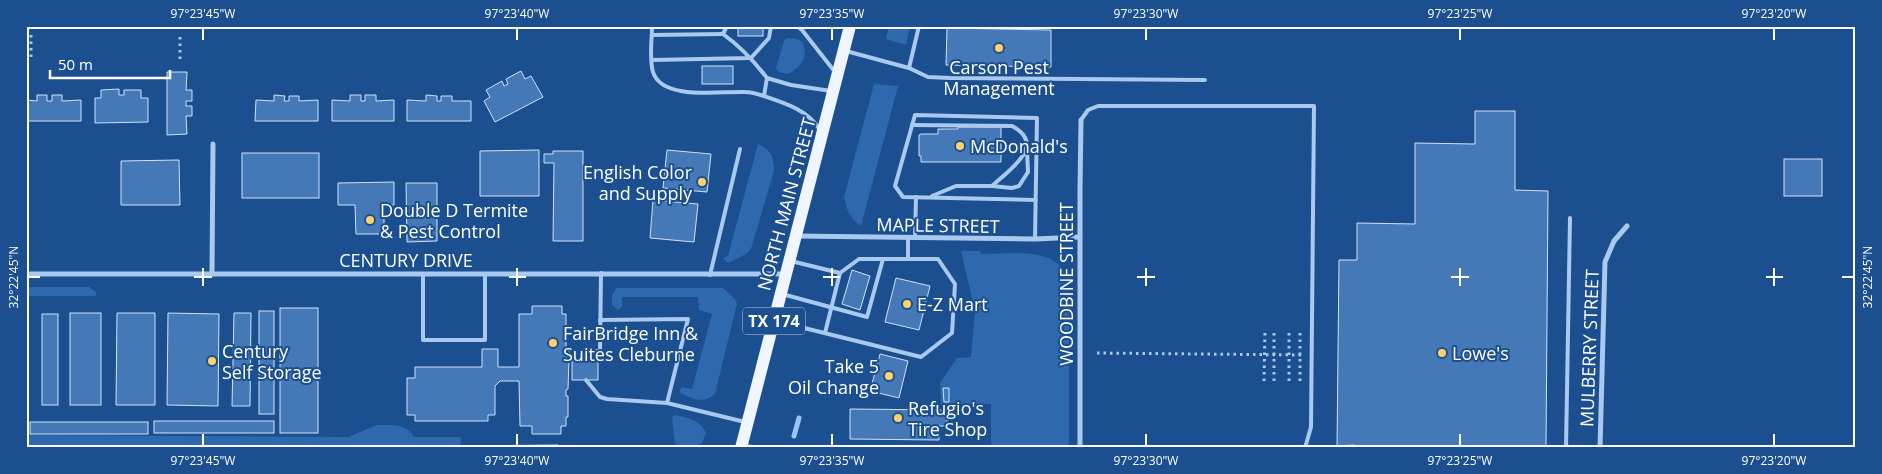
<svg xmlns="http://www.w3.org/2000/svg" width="1882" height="474" font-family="'Open Sans',sans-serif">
<rect width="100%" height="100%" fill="#1b4f8f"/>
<!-- green -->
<g fill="#2e69ad">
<path d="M889,26h21l-4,19 -20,-6z"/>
<path d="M787,38l10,1 5,3c8,14 -2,27 -15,32l-8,-2 -3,-4 8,-27z"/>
<path d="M874,84l24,2 -37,140c-12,-9 -14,-15 -17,-29z"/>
<path d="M758,144c13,6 16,13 16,27l-23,78 -5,5 -18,9 -5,-5 5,-2z"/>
<path d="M961,251h19l1,3c31,0 83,-10 88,33v161h-78v-44h-50l-1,-21 17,-25 14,-1 4,-46z"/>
<path d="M26,287h63l7,5v4h-70z"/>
<path d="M616,288h107l12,11 2,5 -22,90c-12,10 -21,5 -35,-1v-3l2,-3 10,2 20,-75 -13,-4 -1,-13h-76v10l-4,3 -6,-5v-9z"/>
<path d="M675,415c13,3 25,4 31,18l-4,10c-7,4 -19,6 -27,1l-3,-27z"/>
<path d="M377,425c14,0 30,-2 37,12h47v11h-435v-13l322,2z"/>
</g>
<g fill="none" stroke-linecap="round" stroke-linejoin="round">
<!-- stream -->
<path stroke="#9cc4f0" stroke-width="5" d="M794,436l5,-18"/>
</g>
<!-- building -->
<g fill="#4478b7" stroke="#cfe3fa">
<rect x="738" y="26" width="25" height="10"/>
<path d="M947,28l104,2v37l-105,-2z"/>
<rect x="702" y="66" width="31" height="18"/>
<path d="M521,71l4,8 6,-3 12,21 -48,25 -11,-21 6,-4 -4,-7 16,-9 2,5 4,-2 -2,-5z"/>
<path d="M167,72h20l-1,18h6v11h-6v5h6v10h-6l1,18 -20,1z"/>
<path d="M119,89v6h5v-5h17v8h7v24l-53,1v-25h6v-8z"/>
<path d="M37,95h10v6h5v-6h10v6l19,-1v21h-55v-21l11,1z"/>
<path d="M274,95l11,1 -1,5h5v-5h10v5l19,-1v21h-63l1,-21 18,1z"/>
<path d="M350,95h11v6h4v-6h11v6l18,-1v21h-62v-21l18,1z"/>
<path d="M426,95l11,1v5h4v-5h11v5h19v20h-64v-21l19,1z"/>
<path d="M1475,111h40v79l33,1 -2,257h-191v-3l-18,1 2,-186h18v-37l58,1v-81l60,1z"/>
<path d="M958,127h43v35h-80v-6h-2v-21l2,-1h17v-5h20z"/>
<path d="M539,150v46h-59v-45z"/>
<path d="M667,150l44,4 -4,38 -44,-4z"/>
<path d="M553,151h30v90h-30l1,-78h-10v-9h9z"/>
<rect x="242" y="153" width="77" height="45"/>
<rect x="1784" y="159" width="38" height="37"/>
<path d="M179,160l1,45h-59v-44z"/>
<path d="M394,182v23h-10v29h-28l-1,-29h-17v-22z"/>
<path d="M406,183h31v58l-30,1z"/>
<path d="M653,200l45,4 -4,38 -44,-4z"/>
<path d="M852,270l18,6 -10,34 -18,-6z"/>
<path d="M896,278l34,8 -11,44 -34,-8z"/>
<path d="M532,306h30v8h4v36h3v10l-1,29 -2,1v6h2v21h-2v9h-5v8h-29v-8h-12l-1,-45h-19l-5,5v29h-7v6h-73v-6h-8v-37h8v-11h67v-18h16v18h21v-53h13z"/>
<rect x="280" y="308" width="38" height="125"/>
<rect x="259" y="311" width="15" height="103"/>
<rect x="70" y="313" width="31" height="92"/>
<path d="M117,313h38v92h-39z"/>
<path d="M168,313l51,1 -1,92 -51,-1z"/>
<path d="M234,313h17l-1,93h-18z"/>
<rect x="42" y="314" width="16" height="91"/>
<path d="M880,354l28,7 -9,37 -29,-7z"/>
<path d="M598,359v21h-26v-20z"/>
<path d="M943,388h6v14h-5z"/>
<path d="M850,409l97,1v16h-8v14l-89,-1z"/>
<rect x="154" y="421" width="120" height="12"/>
<rect x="30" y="422" width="118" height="12"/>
<path d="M558,445v3h-96v-2z"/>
</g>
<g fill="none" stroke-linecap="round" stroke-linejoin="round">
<!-- path -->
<g stroke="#a9c9ee" stroke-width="3" stroke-dasharray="2.5 4" stroke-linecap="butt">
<path d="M31,35v24"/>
<path d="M180,59v-24"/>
<path d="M1097,353l206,2"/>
<path d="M1264,381l1,-51"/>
<path d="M1274,381v-51"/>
<path d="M1289,381v-51"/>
<path d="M1300,381v-51"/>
</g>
<!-- lane -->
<g stroke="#a9c9ee" stroke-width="4">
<path d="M652,26c0,14 -3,33 1,46 9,29 68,19 92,20 6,0 13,2 19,4l3,-18c-13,-17 -26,-31 -44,-44l4,-8"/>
<path d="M797,26l5,4 33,42"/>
<path d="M652,35l71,-1"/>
<path d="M846,51l63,17 10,-42"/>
<path d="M652,60l99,-2 18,-20 2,-12"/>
<path d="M909,68l19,9 22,1 255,2"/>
<path d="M767,78l24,7 40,6"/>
<path d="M764,96c21,7 44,14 56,34"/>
<path d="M1081,120l7,-10 10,-4h216l-3,321 -6,21"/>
<path d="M912,125l100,1c36,19 -3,44 -20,60h-36l-24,10"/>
<path d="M992,186l20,2 7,-2 9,-14 -1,-22"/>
<path d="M915,238l1,-41"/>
<path d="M1035,239l2,-121 -122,-3 -20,71 8,11 133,3"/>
<path d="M791,261l49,12 19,-14h24"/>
<path d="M423,274v66h62v-66"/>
<path d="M710,275l30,-126"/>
<path d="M782,294l85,23 16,-58h25v-21"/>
<path d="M600,320l88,-1 -21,84"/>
<path d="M776,321l145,36 31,-24 3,-49 -17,-25h-30"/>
<path d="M825,333l15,-60"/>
<path d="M586,360l5,-9h9l1,-78"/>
<path d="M586,380l14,17 7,2 60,4 78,19"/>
<path d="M744,446l17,2"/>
<path d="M1566,448l4,-230"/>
</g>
<!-- street -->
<g stroke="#a9c9ee" stroke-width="5">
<path d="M796,236l239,3 45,-2"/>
<path d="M26,274h759"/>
<path d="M212,274l1,-130"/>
<path d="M1080,448v-258l1,-70"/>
<path d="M1600,448l5,-186 9,-21 13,-15"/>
</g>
<!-- primary -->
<path stroke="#f0f6ff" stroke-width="12" d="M741,448l109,-422"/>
</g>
<!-- ticks -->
<path fill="none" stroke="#fff" stroke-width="2" d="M203,28v12M517,28v12M832,28v12M1146,28v12M1460,28v12M1774,28v12M203,268v18M517,268v18M832,268v18M1146,268v18M1460,268v18M1774,268v18M28,277h12M194,277h18M509,277h17M823,277h17M1137,277h18M1451,277h18M1766,277h17M1842,277h12M203,434v12M517,434v12M832,434v12M1146,434v12M1460,434v12M1774,434v12"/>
<!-- markers -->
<g fill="#ffd166" stroke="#1b4f8f" stroke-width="2">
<circle cx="999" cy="48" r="5"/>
<circle cx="960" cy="146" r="5"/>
<circle cx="702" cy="182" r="5"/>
<circle cx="370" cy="220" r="5"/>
<circle cx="907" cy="304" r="5"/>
<circle cx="553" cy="343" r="5"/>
<circle cx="1442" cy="353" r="5"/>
<circle cx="212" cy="361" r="5"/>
<circle cx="889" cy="376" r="5"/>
<circle cx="898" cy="418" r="5"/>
</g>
<g text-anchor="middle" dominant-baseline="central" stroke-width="4" stroke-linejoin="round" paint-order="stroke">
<!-- shield labels -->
<rect fill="#1b4f8f" stroke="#bbcadd" stroke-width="1" x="743" y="307.5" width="62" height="27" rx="4"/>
<g font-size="16" font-weight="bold" fill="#fff">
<text x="774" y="321">TX 174</text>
</g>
<!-- poi labels -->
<g font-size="18" fill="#fff" stroke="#1b4f8f" text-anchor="start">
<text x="999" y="67" text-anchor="middle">Carson Pest<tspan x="999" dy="21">Management</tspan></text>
<text x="970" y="146">McDonald's</text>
<text x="692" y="172" text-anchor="end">English Color<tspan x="692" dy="21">and Supply</tspan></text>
<text x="380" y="210">Double D Termite<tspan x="380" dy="21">&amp; Pest Control</tspan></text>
<text x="917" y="304">E-Z Mart</text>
<text x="563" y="333">FairBridge Inn &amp;<tspan x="563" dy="21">Suites Cleburne</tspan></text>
<text x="222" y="351">Century<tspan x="222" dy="21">Self Storage</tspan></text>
<text x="1452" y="353">Lowe's</text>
<text x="879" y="366" text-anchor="end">Take 5<tspan x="879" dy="21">Oil Change</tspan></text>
<text x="908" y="408">Refugio's<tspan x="908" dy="21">Tire Shop</tspan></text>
</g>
<!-- street labels -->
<g font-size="18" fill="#fff" stroke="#1b4f8f">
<text transform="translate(786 204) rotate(-75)">NORTH MAIN STREET</text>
<text transform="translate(938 225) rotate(1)">MAPLE STREET</text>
<text x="406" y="260">CENTURY DRIVE</text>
<text transform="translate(1066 284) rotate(-90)">WOODBINE STREET</text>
<text transform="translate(1589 348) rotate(-88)">MULBERRY STREET</text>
</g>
</g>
<!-- border -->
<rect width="1882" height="474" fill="none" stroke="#1b4f8f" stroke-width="55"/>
<!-- scale -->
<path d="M50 70v8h120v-8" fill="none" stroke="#ffffff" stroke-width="2.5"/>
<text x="58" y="70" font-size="15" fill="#ffffff" stroke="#1b4f8f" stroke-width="4" paint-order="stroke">50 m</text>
<rect x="28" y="28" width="1826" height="418" fill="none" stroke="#fff" stroke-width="2"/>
<g font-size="12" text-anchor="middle" fill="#fff">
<text x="203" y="18">97°23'45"W</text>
<text x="517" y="18">97°23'40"W</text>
<text x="832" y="18">97°23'35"W</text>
<text x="1146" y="18">97°23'30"W</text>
<text x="1460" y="18">97°23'25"W</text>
<text x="1774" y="18">97°23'20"W</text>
<text transform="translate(14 277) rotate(-90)" y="4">32°22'45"N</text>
<text transform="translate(1868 277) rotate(-90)" y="4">32°22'45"N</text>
<text x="203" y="465">97°23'45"W</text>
<text x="517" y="465">97°23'40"W</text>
<text x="832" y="465">97°23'35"W</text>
<text x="1146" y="465">97°23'30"W</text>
<text x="1460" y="465">97°23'25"W</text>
<text x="1774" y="465">97°23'20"W</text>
</g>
</svg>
